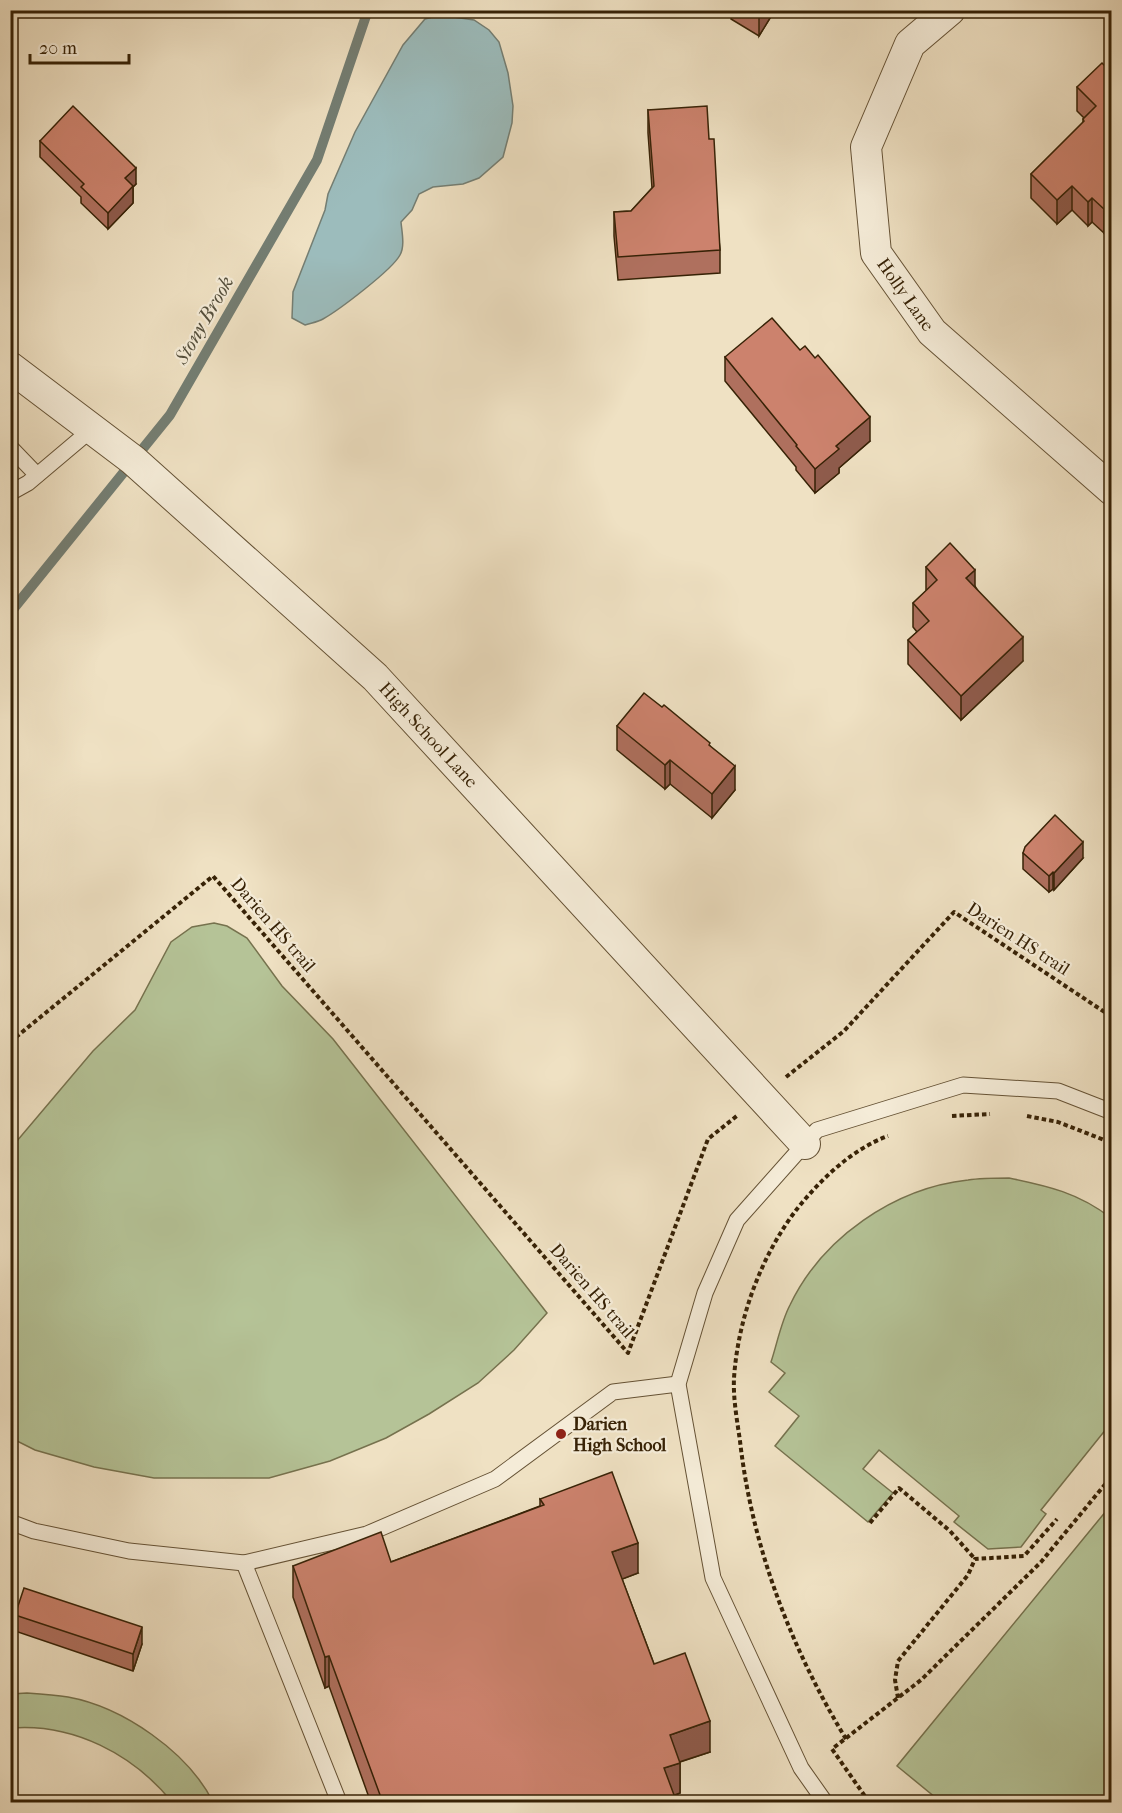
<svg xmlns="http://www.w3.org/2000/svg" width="1122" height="1813" font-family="'IM FELL French Canon',serif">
<rect width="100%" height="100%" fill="#efe1c3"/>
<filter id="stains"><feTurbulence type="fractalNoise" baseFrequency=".00333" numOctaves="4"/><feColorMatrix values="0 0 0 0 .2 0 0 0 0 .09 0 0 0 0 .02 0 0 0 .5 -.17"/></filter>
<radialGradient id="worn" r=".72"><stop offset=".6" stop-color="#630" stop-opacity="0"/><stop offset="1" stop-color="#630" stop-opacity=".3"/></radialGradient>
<!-- green -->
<g fill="#b5c397" stroke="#76724e" stroke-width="1.5">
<path d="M214,923l13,3 20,12 35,48 51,53 214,274 -33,37 -36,33 -49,31 -43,24 -56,23 -61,17h-115l-60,-11 -59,-17 -24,-12v-290l82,-97 42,-41 36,-68 21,-15z"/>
<path d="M1009,1178c39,8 70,15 102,40v205l-70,87 5,4 -25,33 -33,2 -34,-27 5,-6 -80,-66 -16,19 30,24 -25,29 -93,-76 24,-30 -30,-24 16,-19 -14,-11c6,-18 10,-40 19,-57 32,-67 104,-117 178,-125 13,-2 27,-2 41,-2z"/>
<path d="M1111,1505v297h-170l-44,-36z"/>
<path d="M27,1693c14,1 28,2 41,4 55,10 120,55 145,105h-41c-39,-48 -99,-79 -161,-74v-34z"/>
</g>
<!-- water -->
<path fill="#9cbcbc" stroke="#747e73" stroke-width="1.5" d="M440,15l34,5 15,10 10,12 9,31 5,33 -1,17 -9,34 -24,21 -16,6 -30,3 -14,7 -7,16 -11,12c1,11 4,24 -1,33 -8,15 -61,55 -77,64 -5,3 -12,4 -18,6l-13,-7 1,-26 32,-82 3,-16 27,-62 48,-87 22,-26z"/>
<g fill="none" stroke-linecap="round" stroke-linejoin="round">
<!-- stream -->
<path stroke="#747e73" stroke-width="10" d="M10,613l160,-198 147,-255 51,-150"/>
<!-- lane casing -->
<g stroke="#655235" stroke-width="17">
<g id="lane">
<path d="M10,447l27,28"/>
<path d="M10,493l18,-10 64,-54"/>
<path d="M10,1522l24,9 95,20 115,12 123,-29 128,-55 118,-87 65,-8"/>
<path d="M244,1563l95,239"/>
<path d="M825,1802l-24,-34 -88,-190 -35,-194 27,-91 32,-73 80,-90 146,-45 95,6 54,21"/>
</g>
</g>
<!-- street casing -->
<g stroke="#655235" stroke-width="32">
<g id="street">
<path id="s1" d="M950,10l-40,34 -44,103 10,106 56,79 180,158"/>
<path id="s2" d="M10,367l123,93 242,217 430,467"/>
</g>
</g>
<!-- path -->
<g stroke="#372206" stroke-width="4" stroke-dasharray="4.5 3" stroke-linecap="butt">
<path d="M10,1042l203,-166 415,477 80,-214 30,-24"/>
<path d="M786,1077l58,-46 110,-119 158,105"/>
<path d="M952,1116l38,-2"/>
<path d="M1027,1116l31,6 54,21"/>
<path d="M870,1523l29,-35 51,43 25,28"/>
<path d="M898,1698l-3,-18 3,-19 70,-86 7,-16 49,-3 33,-37"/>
<path d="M846,1739c-55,-91 -94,-192 -106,-298 -3,-21 -7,-43 -6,-63 4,-60 27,-122 63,-169 23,-29 55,-60 91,-73"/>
<path d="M869,1802l-37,-53 89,-69 120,-118 71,-86"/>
</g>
<!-- lane -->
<use href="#lane" stroke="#f5ecd8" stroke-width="15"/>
<!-- street -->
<use href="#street" stroke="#f5ecd8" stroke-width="30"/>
</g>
<!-- wall -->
<g fill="#af705e" stroke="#372206" stroke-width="1.5">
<path d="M731,10h44l-16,26 -28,-17z"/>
<path d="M1112,73v154l-8,6 -12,-11 -4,4 -16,-16 -15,14 -26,-26v-24l52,-51v-4l1,-1 -7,-7v-24z"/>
<path d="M648,110l61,29 11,111v23l-102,7 -4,-44v-24l17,-1 21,-23 -4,-55z"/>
<path d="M40,141l96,43 -3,3v16l-25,26 -27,-26v-6l-41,-40z"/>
<path d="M725,357l145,84 -31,27v5l-24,20 -19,-23v-3l-71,-86z"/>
<path d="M926,567l49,19 48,75 -62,59 -53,-56v-24l9,-8 -4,-5v-24l13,-12z"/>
<path d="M617,726l93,20 25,44 -23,28 -42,-34 -5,5 -48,-39z"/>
<path d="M1023,853l60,5 -29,32 -1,-1 -4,3 -26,-23z"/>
<path d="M540,1499l98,74 -16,6 32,85 56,88 -30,10v31l-6,3 3,7h-306l-42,-117 -4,2 -32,-91v-31l98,-4 149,-56z"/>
<path d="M15,1615l127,29 -9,27 -118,-40z"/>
</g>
<!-- shaded-wall -->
<g fill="#8f5b4c" stroke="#372206" stroke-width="1.5">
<path d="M760,10h15l-16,26v-24z"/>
<path d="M136,168v16l-3,3v16l-25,26v-16l17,-35z"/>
<path d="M1072,186v24l-15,14v-24z"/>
<path d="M1092,198v24l-4,4v-24z"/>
<path d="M1112,203v24l-8,6v-24z"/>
<path d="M870,417v24l-31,27v5l-24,20v-24l21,-23z"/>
<path d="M975,570v24l-9,-16z"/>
<path d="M1023,637v24l-62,59v-24z"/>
<path d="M670,760v24l-5,5v-24z"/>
<path d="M735,766v24l-23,28v-24z"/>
<path d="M1083,842v16l-29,32v-17z"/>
<path d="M1053,872v17l-4,3v-16z"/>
<path d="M638,1543v30l-26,10v-31z"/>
<path d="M142,1627v17l-9,27v-17z"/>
<path d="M329,1656v30l-4,2v-31z"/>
<path d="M710,1721v31l-40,13v-30z"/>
<path d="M680,1763v30l-16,6v-31z"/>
</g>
<!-- building -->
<g fill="#cc826d" stroke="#372206" stroke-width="1.5">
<path d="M1102,63l10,10v130l-8,6 -12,-11 -4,4 -16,-16 -15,14 -26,-26 53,-53 -1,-2 13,-13 -19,-19z"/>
<path d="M73,106l63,62 -11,10 8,8 -25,27 -27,-26 3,-3 -44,-43z"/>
<path d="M707,106l2,33h5l6,111 -102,7 -4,-45 17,-1 23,-25 -6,-76z"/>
<path d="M772,318l28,32 5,-4 10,12 3,-3 52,62 -34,29 3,3 -24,20 -19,-23 1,-1 -72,-88z"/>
<path d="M950,543l25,27 -9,8 57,59 -62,59 -53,-56 21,-19 -16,-18 24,-23 -11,-13z"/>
<path d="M644,693l18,14 2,-2 46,38 -1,2 26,21 -23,28 -42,-34 -5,5 -48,-39z"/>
<path d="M1055,815l28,27 -29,31 -1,-1 -4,4 -26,-23 2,-6z"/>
<path d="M612,1472l26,71 -26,9 42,112 31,-11 25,68 -40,14 10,28 -16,5 13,35h-294l-54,-147 -4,1 -32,-91 88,-34 10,30 153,-57 -4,-6z"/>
<path d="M24,1588l118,39 -9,27 -118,-39z"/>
</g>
<!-- markers -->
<circle fill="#8f2418" stroke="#f5ecd8" stroke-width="2" cx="561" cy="1434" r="6"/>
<g text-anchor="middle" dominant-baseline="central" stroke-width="4.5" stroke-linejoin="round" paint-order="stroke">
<!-- street labels -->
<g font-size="18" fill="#372206" stroke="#f5ecd8">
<text stroke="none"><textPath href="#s1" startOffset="322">Holly Lane</textPath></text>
<text stroke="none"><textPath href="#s2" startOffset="558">High School Lane</textPath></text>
<text transform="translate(273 925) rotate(49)">Darien HS trail</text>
<text transform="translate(1018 939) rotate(33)">Darien HS trail</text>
<text transform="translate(592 1291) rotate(49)">Darien HS trail</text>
</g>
<!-- poi labels -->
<g font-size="18" font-weight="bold" fill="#372206" stroke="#f5ecd8" text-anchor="start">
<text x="573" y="1424">Darien<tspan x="573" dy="21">High School</tspan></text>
</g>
<!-- water labels -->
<g font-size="20" font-style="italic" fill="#55503d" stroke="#f5ecd8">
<text transform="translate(204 320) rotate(-60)">Stony Brook</text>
</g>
</g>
<!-- margin -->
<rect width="1122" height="1813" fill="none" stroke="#efe1c3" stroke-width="36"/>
<rect x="12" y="12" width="1098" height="1789" fill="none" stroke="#372206" stroke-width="3"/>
<rect x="18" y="18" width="1086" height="1777" fill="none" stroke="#372206" stroke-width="1.5"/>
<!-- scale -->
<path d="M30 54v9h99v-9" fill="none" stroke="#372206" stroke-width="3"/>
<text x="39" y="54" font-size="18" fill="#372206" stroke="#f5ecd8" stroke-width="4.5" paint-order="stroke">20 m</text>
<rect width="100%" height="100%" filter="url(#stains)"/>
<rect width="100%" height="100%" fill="url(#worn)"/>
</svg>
